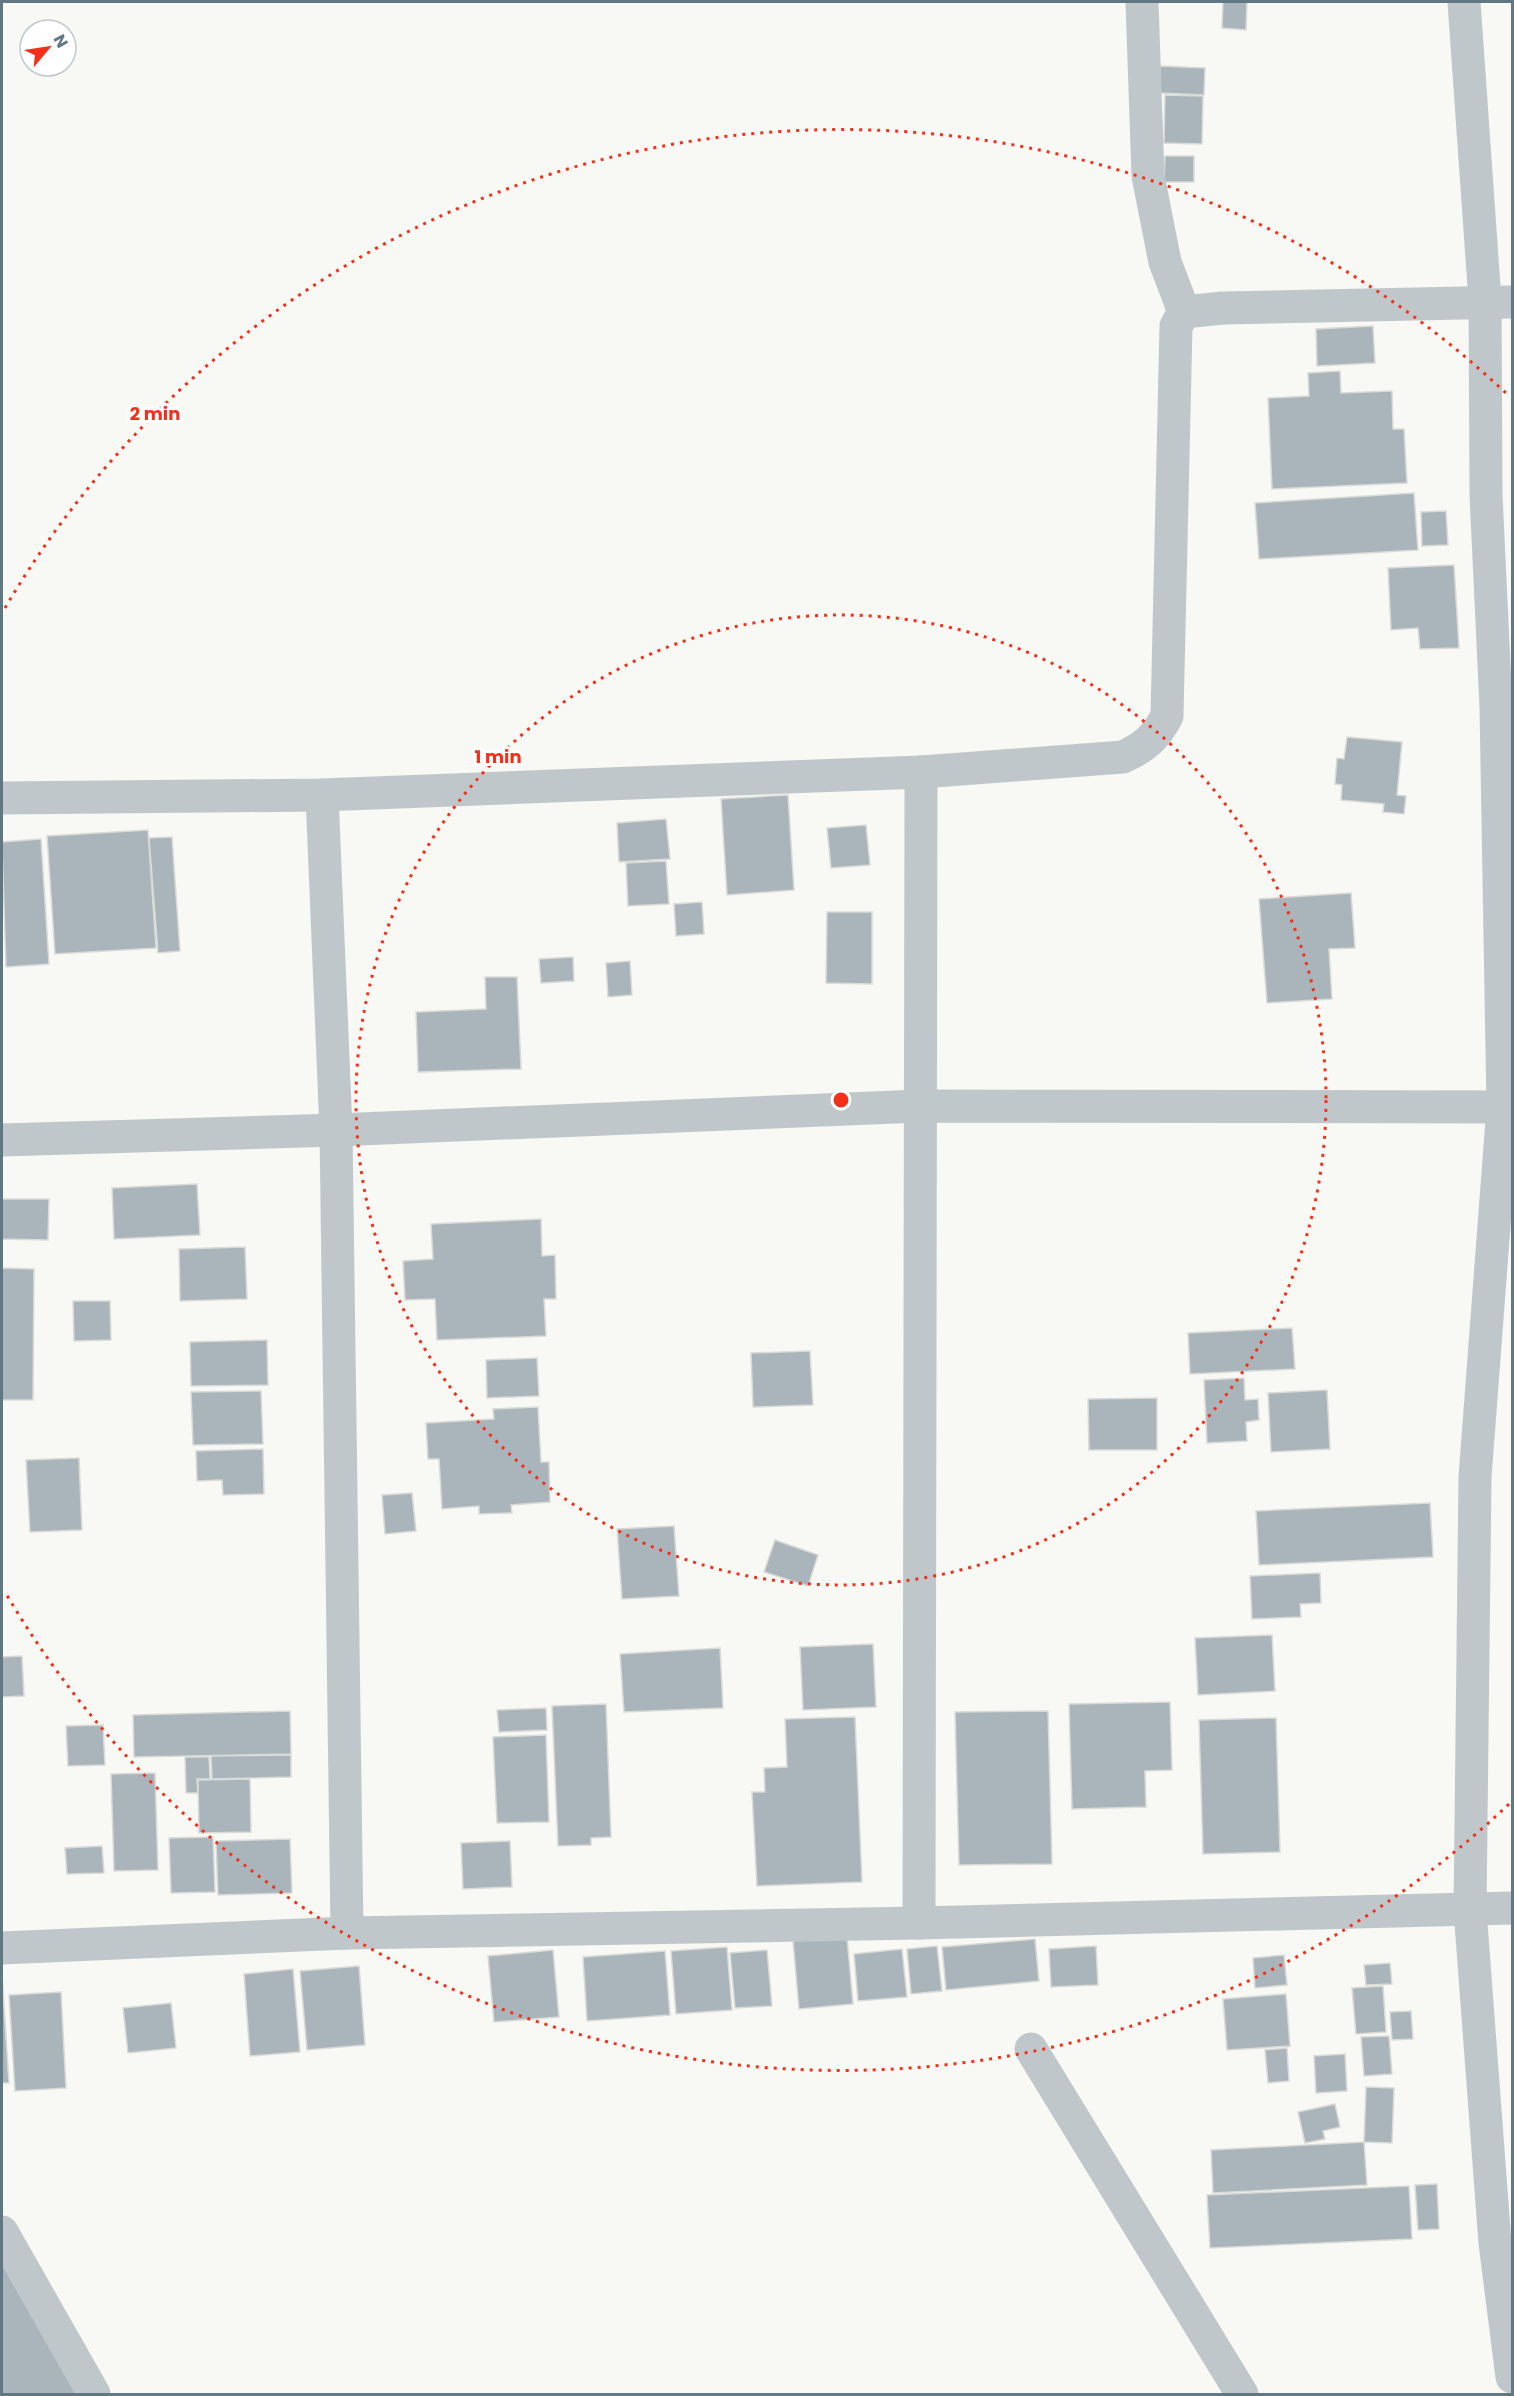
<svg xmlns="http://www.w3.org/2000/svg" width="1514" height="2396" font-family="Poppins,sans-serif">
<rect width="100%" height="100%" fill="#f8f8f5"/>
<!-- building -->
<g fill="#a9b5ba" stroke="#dadad7" stroke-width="1.5">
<path d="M1223,2h24l-1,28 -24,-2z"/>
<path d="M1160,66l45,2 -1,27 -45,-2z"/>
<path d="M1165,95l38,1 -1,48 -38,-1z"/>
<path d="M1165,156h29v26h-30z"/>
<path d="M1373,326l2,37 -58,3 -1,-37z"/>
<path d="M1340,371l1,22 51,-2 1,38h11l3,54 -135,6 -4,-91 41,-2 -1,-23z"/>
<path d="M1414,493l4,57 -159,9 -4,-56z"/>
<path d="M1446,511l2,34 -26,1 -1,-34z"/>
<path d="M1454,565l5,83 -39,1 -2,-21 -27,2 -3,-62z"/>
<path d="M1347,737l55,5 -5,53 9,1 -2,18 -21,-2 1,-8 -43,-4 1,-15 -7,-1 2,-26 7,1z"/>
<path d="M788,795l6,95 -67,5 -6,-96z"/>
<path d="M666,819l4,40 -51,3 -2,-39z"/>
<path d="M866,825l4,40 -39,3 -4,-40z"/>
<path d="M148,830l8,118 -101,6 -8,-118z"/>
<path d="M172,837l8,114 -22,2 -9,-115z"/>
<path d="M41,839l8,125 -43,3 -4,-125z"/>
<path d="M666,861l3,43 -41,2 -2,-43z"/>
<path d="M1351,893l4,55 -26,1 3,50 -65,4 -8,-104z"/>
<path d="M702,902l2,32 -28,2 -2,-32z"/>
<path d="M827,912h45v72l-46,-1z"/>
<path d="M573,957l1,24 -33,2 -2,-24z"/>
<path d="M630,961l2,34 -24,2 -2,-34z"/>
<path d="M485,977h32l4,92 -103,3 -2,-60 70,-3z"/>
<path d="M197,1184l3,51 -86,4 -2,-51z"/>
<path d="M2,1199h47l-1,41 -46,-1z"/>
<path d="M541,1219l1,37 13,-1 1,44h-12l2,37 -109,4 -2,-41 -30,1 -2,-39 30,-2 -2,-35z"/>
<path d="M245,1247l2,52 -67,2 -1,-52z"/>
<path d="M2,1268l32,1 -1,131h-31z"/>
<path d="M73,1301h37l1,39 -37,1z"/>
<path d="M1292,1328l3,41 -105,5 -2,-41z"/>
<path d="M267,1340l1,45 -77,1 -1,-44z"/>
<path d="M810,1351l3,54 -60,2 -2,-54z"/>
<path d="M537,1358l2,38 -52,2 -1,-38z"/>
<path d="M1244,1378l1,22 13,-1 1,21 -13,2 1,19 -40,2 -3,-63z"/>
<path d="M1327,1390l3,59 -59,3 -3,-59z"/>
<path d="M261,1391l2,53 -70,1 -2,-53z"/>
<path d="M1157,1398v52h-68l-1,-51z"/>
<path d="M538,1407l3,55h8l1,40 -39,3 1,8 -33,1v-8l-37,3 -3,-50h-11l-2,-36 68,-4 -1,-10z"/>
<path d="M263,1449l1,45 -41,1 -1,-15 -25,1 -1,-30z"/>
<path d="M79,1458l3,72 -52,2 -4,-72z"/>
<path d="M412,1493l4,38 -31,3 -3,-39z"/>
<path d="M1430,1503l3,54 -174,8 -3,-54z"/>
<path d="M674,1526l5,70 -57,3 -5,-70z"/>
<path d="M775,1540l43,15 -10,31 -44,-14z"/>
<path d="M1320,1573l1,30 -21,1 1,13 -49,2 -2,-43z"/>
<path d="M1272,1635l3,56 -77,4 -3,-57z"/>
<path d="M873,1644l3,63 -73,3 -3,-63z"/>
<path d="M720,1648l3,60 -99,4 -4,-58z"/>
<path d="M22,1656l2,40 -22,1v-40z"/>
<path d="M1170,1702l2,68 -27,1 1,36 -74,2 -3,-105z"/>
<path d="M606,1704l5,133 -20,1v7l-33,1 -6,-140z"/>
<path d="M546,1708l1,22 -48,2 -2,-22z"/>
<path d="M290,1711l1,43 -157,3 -1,-42z"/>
<path d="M1048,1711l4,153 -93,1 -4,-153z"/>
<path d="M855,1717l7,165 -105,4 -5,-94h13l-1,-24 23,-1 -2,-48z"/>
<path d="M1276,1718l4,134 -77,2 -4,-134z"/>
<path d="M103,1725l2,40 -37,1 -2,-40z"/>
<path d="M546,1735l3,87 -52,1 -4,-86z"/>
<path d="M291,1755v22l-79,2 -1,-23z"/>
<path d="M185,1757h24l1,22h-13l1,14h-12z"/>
<path d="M155,1773l3,97 -44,1 -3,-97z"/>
<path d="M250,1779l1,53 -52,1 -1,-53z"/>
<path d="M213,1837l2,55 -44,1 -2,-55z"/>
<path d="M290,1839l2,54 -74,2 -2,-54z"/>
<path d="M510,1841l2,46 -49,2 -2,-46z"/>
<path d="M102,1846l2,27 -37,1 -2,-26z"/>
<path d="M847,1937l6,67 -54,5 -6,-68z"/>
<path d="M1035,1939l4,42 -93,9 -4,-43z"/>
<path d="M937,1946l5,45 -31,3 -4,-45z"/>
<path d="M1096,1946l2,39 -47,2 -2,-38z"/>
<path d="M727,1947l5,63 -56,4 -5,-63z"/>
<path d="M902,1949l5,48 -49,4 -4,-47z"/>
<path d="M553,1950l6,67 -65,5 -6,-66z"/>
<path d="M767,1950l5,56 -37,2 -5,-55z"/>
<path d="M665,1951l5,64 -83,6 -4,-64z"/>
<path d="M1284,1955l3,30 -32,3 -2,-30z"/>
<path d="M1390,1963l2,21 -26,1 -2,-20z"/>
<path d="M359,1966l6,79 -58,5 -7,-79z"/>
<path d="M293,1969l7,83 -50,4 -6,-82z"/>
<path d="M2,1975l7,108h-7z"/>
<path d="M1383,1986l3,46 -30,2 -4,-46z"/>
<path d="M61,1992l5,96 -51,3 -6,-96z"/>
<path d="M1286,1994l4,52 -63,4 -4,-51z"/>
<path d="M171,2003l5,45 -48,5 -5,-45z"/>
<path d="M1411,2011l2,28 -21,1 -2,-28z"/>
<path d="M1389,2036l3,38 -28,2 -3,-39z"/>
<path d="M1287,2048l2,33 -21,2 -3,-33z"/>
<path d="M1345,2054l2,37 -31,2 -2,-37z"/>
<path d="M1366,2087l28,1 -2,55 -28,-1z"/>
<path d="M1335,2104l5,23 -17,4 2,8 -20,4 -7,-31z"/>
<path d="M1364,2142l3,43 -154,8 -2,-43z"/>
<path d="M1437,2184l2,45 -21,1 -3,-45z"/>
<path d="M1409,2186l3,53 -202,9 -3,-53z"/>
<path d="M2,2245l81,149h-81z"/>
</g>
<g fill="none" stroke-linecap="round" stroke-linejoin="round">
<!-- minor -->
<g stroke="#c0c7ca" stroke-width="33">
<path d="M1142,2l6,174 17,86 19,50"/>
<path d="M1464,2l21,299 1,194 10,212 7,400 -28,370 -5,433 25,333 17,134"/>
<path d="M921,772l202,-15c22,-10 33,-20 44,-41l9,-390 8,-14 39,-4 289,-6"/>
<path d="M322,795l14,335 11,803"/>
<path d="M2,798l320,-3 599,-23 -2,1151"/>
<path d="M2,1140l334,-10 584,-24 592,1"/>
<path d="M2,1948l345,-15 572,-10 593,-15"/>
<path d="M1031,2049l211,345"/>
<path d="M2,2232l92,162"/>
</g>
</g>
<!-- distance rings -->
<g fill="none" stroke="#f3311a" stroke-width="3" stroke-dasharray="3 6">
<circle cx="841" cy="1100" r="485"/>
<path d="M1509 1804A970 970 0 0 1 5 1592M5 608A970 970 0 0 1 1509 396"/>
</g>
<circle cx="841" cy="1100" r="9" fill="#f3311a" stroke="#fff" stroke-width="3"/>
<g font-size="18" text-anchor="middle" font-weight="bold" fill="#f3311a" stroke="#fff" stroke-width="6" stroke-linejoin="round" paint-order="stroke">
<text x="155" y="420">2 min</text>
<text x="498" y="763">1 min</text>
</g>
<!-- border -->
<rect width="1514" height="2396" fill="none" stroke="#607883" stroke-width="6"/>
<!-- north arrow -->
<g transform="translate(48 48) rotate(61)"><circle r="28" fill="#ffffff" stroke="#bfc9cd" stroke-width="1.5"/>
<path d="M0-4.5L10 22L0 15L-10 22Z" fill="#f3311a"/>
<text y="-9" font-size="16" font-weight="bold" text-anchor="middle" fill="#607883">N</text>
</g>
</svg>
